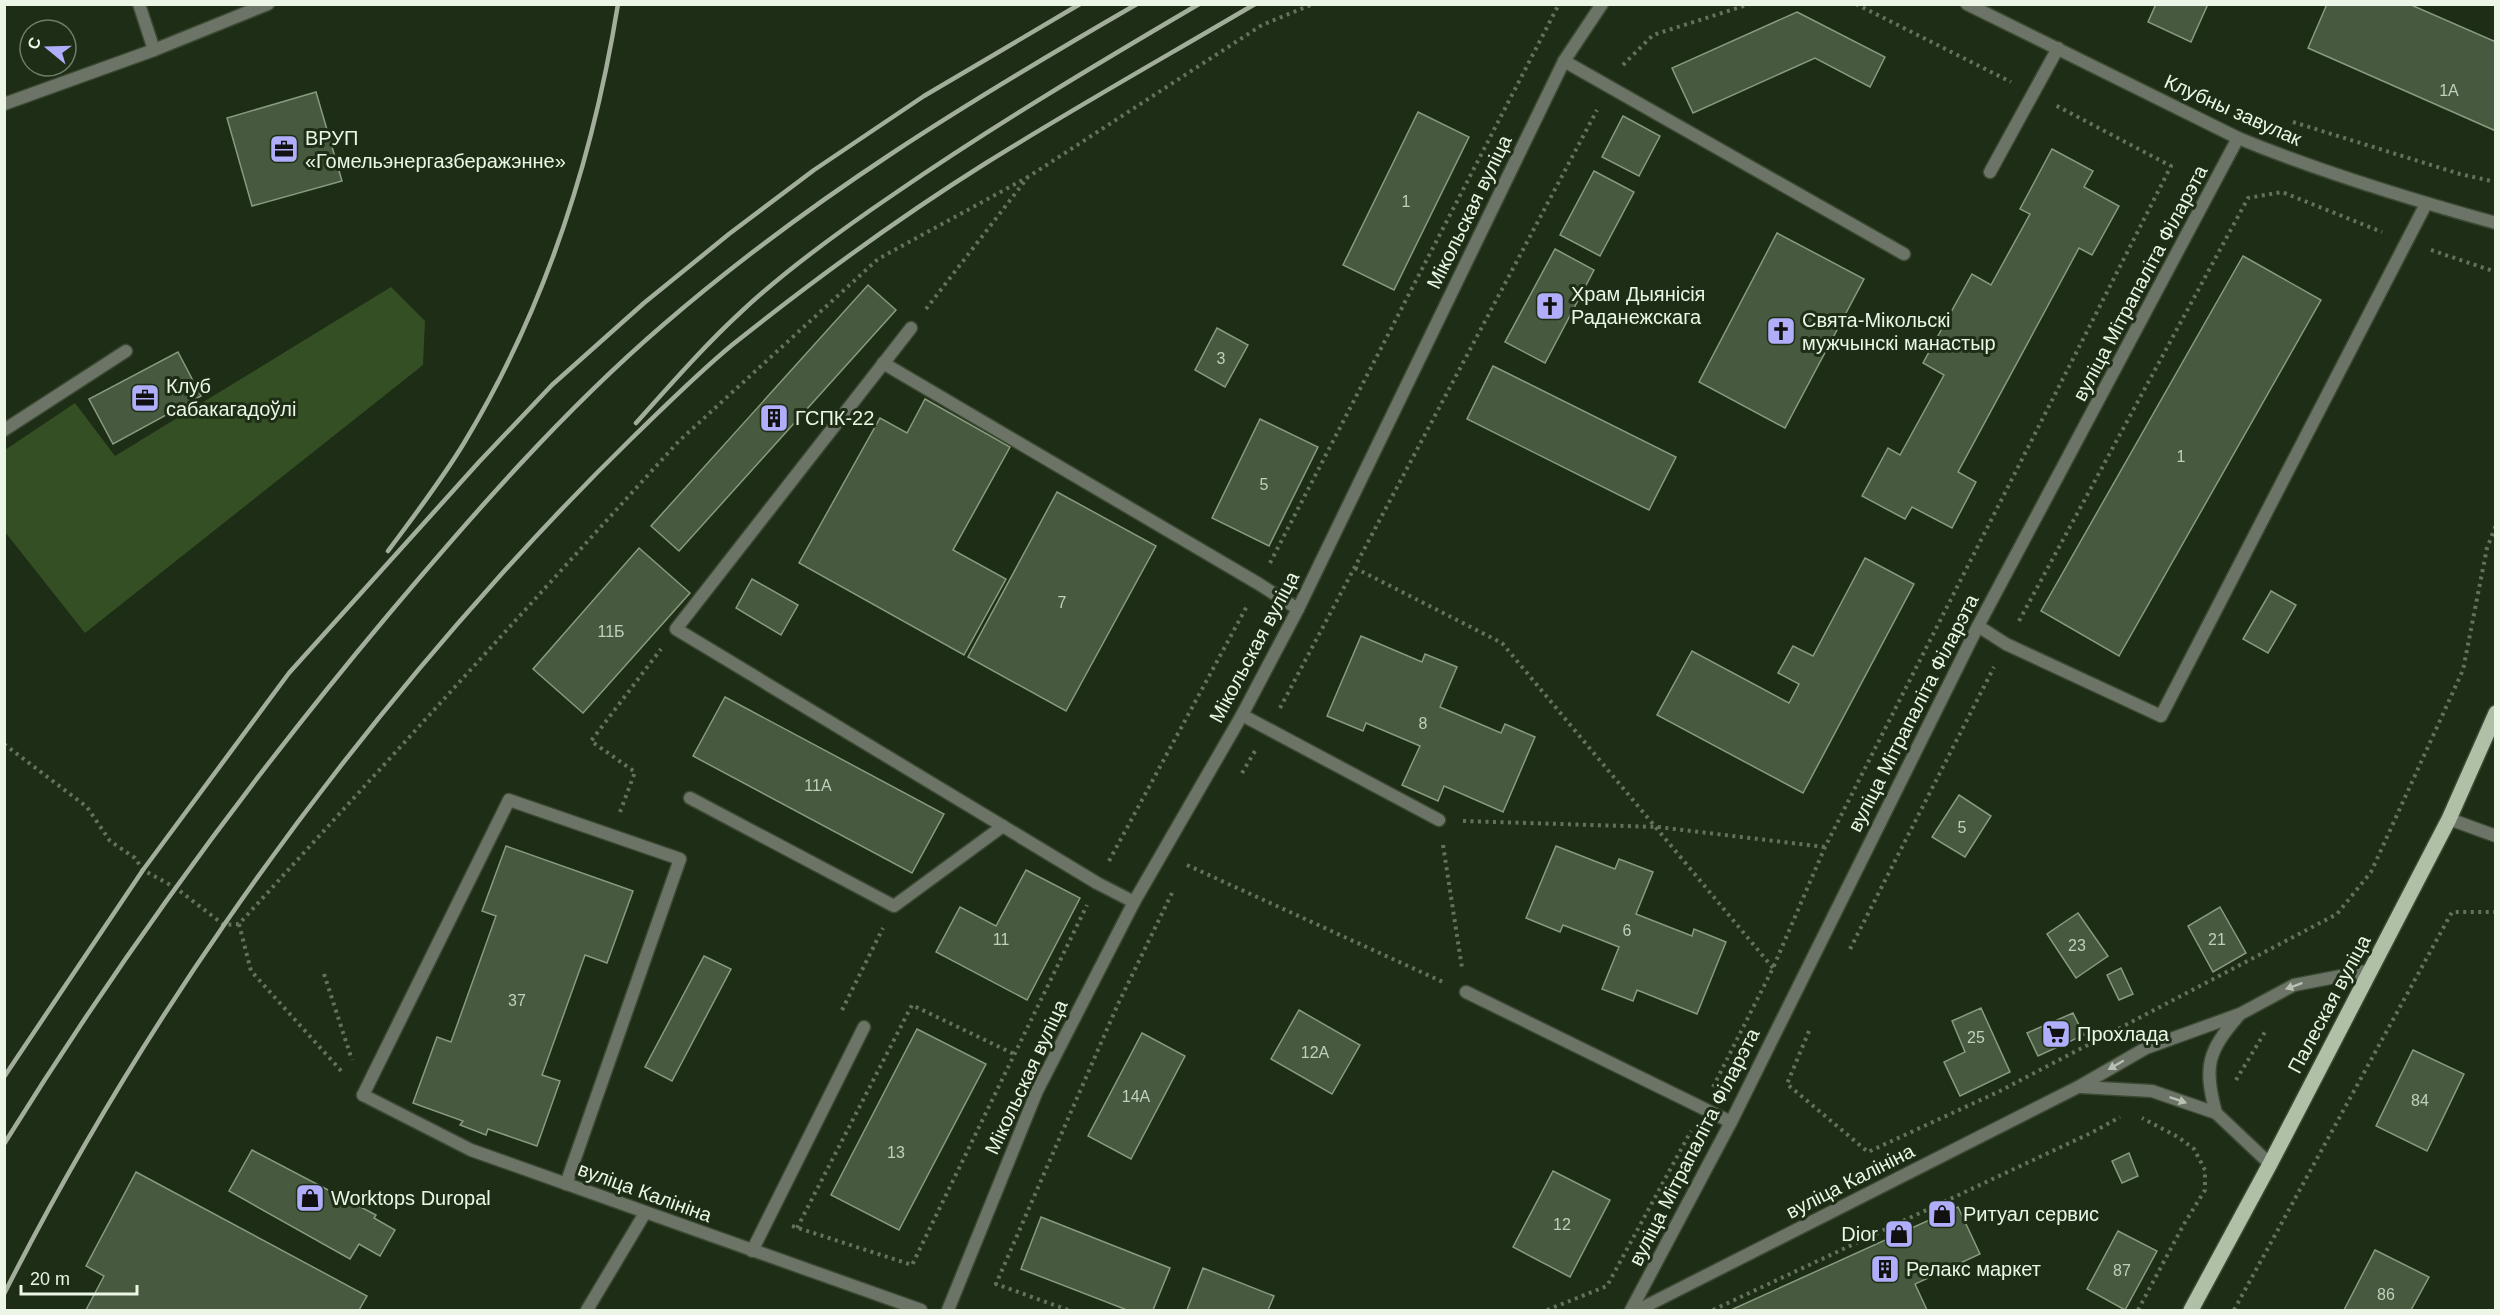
<svg xmlns="http://www.w3.org/2000/svg" width="2500" height="1315" font-family="Helvetica,sans-serif">
<rect width="100%" height="100%" fill="#1e2d15"/>
<!-- green -->
<path fill="#344f24" d="M391,287l34,34 -2,44 -338,268 -80,-101v-82l70,-47 40,53z"/>
<!-- building -->
<g fill="#47593e" stroke="#889b7e" stroke-width="1.5">
<path d="M2156,4h52l-17,38 -43,-20z"/>
<path d="M2327,4h82l87,38v89l-188,-83z"/>
<path d="M1797,12l88,45 -15,30 -55,-29 -122,55 -21,-45z"/>
<path d="M316,92l26,89 -90,25 -25,-88z"/>
<path d="M1418,112l51,25 -75,153 -51,-25z"/>
<path d="M1623,116l37,20 -21,40 -37,-19z"/>
<path d="M2052,149l41,22 -9,16 35,19 -27,49 -13,-7 -121,224 18,10 -24,46 -40,-21 -7,12 -43,-23 26,-48 12,7 44,-80 -21,-12 49,-89 19,11 39,-71 -10,-5z"/>
<path d="M1594,171l40,21 -34,64 -40,-21z"/>
<path d="M1777,233l87,46 -79,149 -86,-46z"/>
<path d="M1555,249l39,21 -49,93 -40,-21z"/>
<path d="M2243,256l78,44 -202,356 -78,-45z"/>
<path d="M868,285l28,25 -217,241 -28,-25z"/>
<path d="M1217,328l31,17 -23,42 -30,-17z"/>
<path d="M178,352l23,44 -88,48 -24,-45z"/>
<path d="M1493,366l183,91 -27,53 -182,-91z"/>
<path d="M925,399l85,48 -57,103 53,29 -42,76 -165,-92 81,-145 27,15z"/>
<path d="M1260,419l58,28 -49,99 -57,-28z"/>
<path d="M1057,492l99,54 -90,165 -98,-54z"/>
<path d="M639,548l51,45 -107,120 -50,-44z"/>
<path d="M1865,558l49,26 -111,209 -146,-78 35,-64 97,52 10,-19 -21,-11 15,-27 20,10z"/>
<path d="M752,579l46,26 -17,30 -45,-27z"/>
<path d="M2271,591l25,14 -28,48 -25,-14z"/>
<path d="M1361,636l61,26 3,-8 32,13 -17,40 61,26 4,-9 30,13 -32,75 -59,-26 -6,15 -36,-16 18,-39 -54,-23 -3,8 -36,-15z"/>
<path d="M725,697l219,117 -32,59 -219,-117z"/>
<path d="M1959,795l32,21 -26,41 -33,-20z"/>
<path d="M506,846l127,45 -26,72 -22,-8 -43,120 18,6 -23,65 -49,-17 -2,6 -26,-10 3,-4 -50,-18 24,-66 14,5 45,-126 -14,-5z"/>
<path d="M1556,846l59,23 4,-10 34,13 -17,42 56,22 2,-7 32,13 -29,72 -60,-24 -4,11 -31,-12 17,-42 -56,-22 -3,7 -34,-14z"/>
<path d="M1026,870l54,28 -53,102 -91,-48 24,-45 36,19z"/>
<path d="M2220,907l26,46 -33,19 -25,-46z"/>
<path d="M2078,913l30,43 -32,22 -29,-44z"/>
<path d="M704,956l27,13 -59,112 -27,-14z"/>
<path d="M2121,968l12,26 -14,6 -12,-25z"/>
<path d="M1981,1008l29,64 -50,24 -16,-34 21,-10 -13,-31z"/>
<path d="M1299,1010l61,35 -28,49 -61,-35z"/>
<path d="M2073,1013l11,22 -46,21 -11,-23z"/>
<path d="M917,1029l69,35 -87,166 -68,-35z"/>
<path d="M1142,1033l43,23 -54,103 -43,-23z"/>
<path d="M2413,1050l51,24 -37,77 -51,-25z"/>
<path d="M252,1150l124,65 -2,3 21,12 -15,26 -21,-12 -9,15 -121,-68z"/>
<path d="M2129,1153l9,23 -16,7 -10,-22z"/>
<path d="M1553,1171l57,29 -40,77 -57,-30z"/>
<path d="M136,1172l231,124 -8,14h-273l18,-34 -18,-10z"/>
<path d="M1958,1207l22,47 -65,30 12,26h-196z"/>
<path d="M1041,1217l129,51 -17,42h-26l-106,-41z"/>
<path d="M2118,1231l39,20 -32,59 -38,-21z"/>
<path d="M2375,1250l54,27 -18,33h-67z"/>
<path d="M1203,1268l71,28 -6,14h-81z"/>
</g>
<g fill="none" stroke-linecap="round" stroke-linejoin="round">
<!-- service casing -->
<g stroke="#3b4932" stroke-width="15">
<g id="service">
<path d="M139,4l15,46"/>
<path d="M1564,61l340,193"/>
<path d="M1990,172l68,-124"/>
<path d="M911,328l-235,301 421,254 37,19"/>
<path d="M883,363l376,221 39,25"/>
<path d="M4,430l122,-79"/>
<path d="M1978,626l28,18 155,72 265,-512"/>
<path d="M1242,715l197,105"/>
<path d="M690,798l204,108 109,-80"/>
<path d="M1466,992l265,130"/>
<path d="M363,1095l146,-295 171,59 -114,325"/>
<path d="M752,1251l112,-224"/>
<path d="M587,1310l58,-97"/>
</g>
</g>
<!-- minor casing -->
<g stroke="#3b4932" stroke-width="15">
<g id="minor">
<path d="M1967,4l271,134c83,34 171,61 258,85"/>
<path d="M4,104l150,-54 114,-46"/>
<path d="M2081,1087l71,4 64,22 54,51"/>
<path d="M363,1095l108,55 450,160"/>
<path d="M2216,1113c-13,-47 -8,-62 23,-98"/>
<path d="M948,1310l89,-219 97,-189 108,-187 56,-106 266,-548 38,-57"/>
<path d="M1631,1310l100,-188 247,-496 260,-488"/>
<path d="M1638,1310l442,-224 66,-38 94,-34 54,-29 78,-15"/>
</g>
</g>
<!-- tertiary casing -->
<g stroke="#3b4932" stroke-width="15">
<path id="tertiary" d="M2449,819l47,17"/>
</g>
<!-- primary casing -->
<g stroke="#3b4932" stroke-width="18">
<path id="primary" d="M2191,1310l79,-146 179,-345 47,-106"/>
</g>
<!-- path -->
<g stroke="#64725c" stroke-width="4" stroke-dasharray="3 4.5" stroke-linecap="butt">
<path d="M1856,4l155,78"/>
<path d="M1623,65l30,-30 97,-31"/>
<path d="M2293,122l167,52 36,8"/>
<path d="M2431,250l65,22"/>
<path d="M926,309l102,-132 234,-152 51,-21"/>
<path d="M1270,563l289,-559"/>
<path d="M1355,568l147,75 271,325"/>
<path d="M2019,621l229,-423 34,-6 100,40"/>
<path d="M1280,708l317,-598"/>
<path d="M4,744l83,63 23,34 25,17 8,12 33,18 48,37 15,-1 440,-483 199,-182 150,-82"/>
<path d="M1242,773l13,-22"/>
<path d="M620,812l15,-40 -44,-31 70,-92"/>
<path d="M1463,821l195,6 167,20"/>
<path d="M1443,845l19,123"/>
<path d="M1109,861l138,-255"/>
<path d="M1187,865l256,117"/>
<path d="M239,924l12,47 93,103"/>
<path d="M1850,949l144,-282"/>
<path d="M324,974l28,86"/>
<path d="M842,1010l41,-82"/>
<path d="M1809,1031l-22,53 81,68 132,-61 337,-177 34,-42 92,-202 24,-122 9,-23"/>
<path d="M2236,1080l29,-48"/>
<path d="M1713,1087l60,-119 52,-121 346,-681 -116,-61"/>
<path d="M792,1226l120,39 175,-360"/>
<path d="M797,1228l115,-223 104,50"/>
<path d="M1068,1310l-72,-26 122,-280 54,-111"/>
<path d="M1547,1310l60,-24 84,-155"/>
<path d="M1713,1310l380,-178 27,-15"/>
<path d="M2138,1310l46,-86 21,-34v-20l-11,-21 -16,-12 -36,-19"/>
<path d="M2234,1310l218,-398h44"/>
</g>
<!-- service -->
<use href="#service" stroke="#6c7468" stroke-width="12"/>
<!-- minor -->
<use href="#minor" stroke="#6c7468" stroke-width="12"/>
<!-- tertiary -->
<use href="#tertiary" stroke="#6c7468" stroke-width="12"/>
<!-- primary -->
<use href="#primary" stroke="#afc0a7" stroke-width="15"/>
<!-- rail -->
<g stroke="#a2ae9b" stroke-width="4.5">
<path d="M636,423c34,-38 68,-77 106,-112 46,-43 99,-81 152,-117 99,-68 201,-129 305,-190"/>
<path d="M388,551c26,-35 53,-70 76,-108 81,-134 129,-284 154,-439"/>
<path d="M4,1077l139,-207 146,-197 190,-211 73,-77 92,-82 85,-69 85,-64 110,-74 156,-92"/>
<path d="M4,1144c115,-185 244,-362 384,-529 86,-102 174,-203 275,-290 147,-127 306,-224 474,-321"/>
<path d="M4,1294c131,-259 301,-501 494,-716 43,-48 87,-94 133,-139 33,-32 66,-65 101,-94 79,-63 168,-128 254,-182 88,-55 179,-106 269,-159"/>
</g>
</g>
<!-- one-way arrows -->
<defs><path id="oneway-solid" d="M-6-.8H1V-3.2L6.5 0L1 3.2V.8H-6Z" transform="scale(1.5)"/></defs>
<g fill="#b8c2b4">
<use href="#oneway-solid" transform="translate(2294 986) rotate(160)"/>
<use href="#oneway-solid" transform="translate(2116 1065) rotate(150)"/>
<use href="#oneway-solid" transform="translate(2178 1100) rotate(19)"/>
</g>
<!-- icons -->
<defs>
<g id="office-square" transform="scale(1.5)"><rect x="-9" y="-9" width="18" height="18" rx="4" fill="#b0aefa" stroke="#1e2d15"/><path d="M-6-3h4V-5.5h4V-3h4V5H-6ZM-1-4.5V-3h2v-1.5ZM-6 0V1H6V0Z" fill="#111"/></g>
<g id="church-square" transform="scale(1.5)"><rect x="-9" y="-9" width="18" height="18" rx="4" fill="#b0aefa" stroke="#1e2d15"/><path d="M-1.2-6h2.4v3.5h3.3v2.4h-3.3V6h-2.4V-.1h-3.3v-2.4h3.3Z" fill="#111"/></g>
<g id="building-square" transform="scale(1.5)"><rect x="-9" y="-9" width="18" height="18" rx="4" fill="#b0aefa" stroke="#1e2d15"/><path d="M-4-6H4V6H1V3H-1V6H-4ZM-2.5-4.3h1.7v1.8h-1.7ZM.8-4.3h1.7v1.8H.8ZM-2.5-1h1.7V.8h-1.7ZM.8-1h1.7V.8H.8Z" fill="#111"/></g>
<g id="supermarket-square" transform="scale(1.5)"><rect x="-9" y="-9" width="18" height="18" rx="4" fill="#b0aefa" stroke="#1e2d15"/><path d="M-6-5.5h2.5l.6 2H6L4.5 2H-2.5L-4.4-4H-6ZM-1.5 3.2a1.3 1.3 0 1 0 .1 0ZM3 3.2a1.3 1.3 0 1 0 .1 0Z" fill="#111"/></g>
<g id="shop-square" transform="scale(1.5)"><rect x="-9" y="-9" width="18" height="18" rx="4" fill="#b0aefa" stroke="#1e2d15"/><path d="M-5-2.5h2.3a2.7 3.5 0 0 1 5.4 0H5L5.5 6h-11ZM-1.5-2.5h3a1.5 2.3 0 0 0-3 0Z" fill="#111"/></g>
</defs>
<g fill-rule="evenodd">
<use href="#office-square" x="284" y="149"/>
<use href="#church-square" x="1550" y="306"/>
<use href="#church-square" x="1781" y="331"/>
<use href="#office-square" x="145" y="398"/>
<use href="#building-square" x="774" y="418"/>
<use href="#supermarket-square" x="2056" y="1034"/>
<use href="#shop-square" x="310" y="1198"/>
<use href="#shop-square" x="1942" y="1214"/>
<use href="#shop-square" x="1899" y="1234"/>
<use href="#building-square" x="1885" y="1269"/>
</g>
<g text-anchor="middle" dominant-baseline="central" stroke-width="6" stroke-linejoin="round" paint-order="stroke">
<!-- number labels -->
<g font-size="16" fill="#c2cfbc">
<text x="2449" y="90">1А</text>
<text x="1406" y="201">1</text>
<text x="1221" y="358">3</text>
<text x="2181" y="456">1</text>
<text x="1264" y="484">5</text>
<text x="1062" y="602">7</text>
<text x="611" y="631">11Б</text>
<text x="1423" y="723">8</text>
<text x="818" y="785">11А</text>
<text x="1962" y="827">5</text>
<text x="1627" y="930">6</text>
<text x="1001" y="939">11</text>
<text x="2217" y="939">21</text>
<text x="2077" y="945">23</text>
<text x="517" y="1000">37</text>
<text x="1976" y="1037">25</text>
<text x="1315" y="1052">12А</text>
<text x="1136" y="1096">14А</text>
<text x="2420" y="1100">84</text>
<text x="896" y="1152">13</text>
<text x="1562" y="1224">12</text>
<text x="2122" y="1270">87</text>
<text x="2386" y="1294">86</text>
</g>
<!-- street labels -->
<g font-size="20" fill="#ebf6e6" stroke="#1e2d15">
<text transform="translate(2233 110) rotate(24)">Клубны завулак</text>
<text transform="translate(1469 212) rotate(-64)">Мікольская вуліца</text>
<text transform="translate(2140 283) rotate(-62)">вуліца Мітрапаліта Філарэта</text>
<text transform="translate(1254 647) rotate(-62)">Мікольская вуліца</text>
<text transform="translate(1913 713) rotate(-63)">вуліца Мітрапаліта Філарэта</text>
<text transform="translate(2329 1004) rotate(-62)">Палеская вуліца</text>
<text transform="translate(1026 1077) rotate(-65)">Мікольская вуліца</text>
<text transform="translate(1694 1147) rotate(-63)">вуліца Мітрапаліта Філарэта</text>
<text transform="translate(1850 1181) rotate(-27)">вуліца Калініна</text>
<text transform="translate(645 1192) rotate(20)">вуліца Калініна</text>
</g>
<!-- poi labels -->
<g font-size="20" fill="#ebf6e6" stroke="#1e2d15" text-anchor="start">
<text x="305" y="138">ВРУП<tspan x="305" dy="23">«Гомельэнергазберажэнне»</tspan></text>
<text x="1571" y="294">Храм Дыянісія<tspan x="1571" dy="23">Раданежскага</tspan></text>
<text x="1802" y="320">Свята-Мікольскі<tspan x="1802" dy="23">мужчынскі манастыр</tspan></text>
<text x="166" y="386">Клуб<tspan x="166" dy="23">сабакагадоўлі</tspan></text>
<text x="795" y="418">ГСПК-22</text>
<text x="2077" y="1034">Прохлада</text>
<text x="331" y="1198">Worktops Duropal</text>
<text x="1963" y="1214">Ритуал сервис</text>
<text x="1878" y="1234" text-anchor="end">Dior</text>
<text x="1906" y="1269">Релакс маркет</text>
</g>
</g>
<!-- border -->
<rect width="2500" height="1315" fill="none" stroke="#ebf6e6" stroke-width="12"/>
<!-- north arrow -->
<g transform="translate(48 48) rotate(289)"><circle r="28" fill="#1e2d15" stroke="#707d69" stroke-width="1.5"/>
<path d="M0-4.5L10 22L0 15L-10 22Z" fill="#b0aefa"/>
<text y="-9" font-size="16" font-weight="bold" text-anchor="middle" fill="#ebf6e6">С</text>
</g>
<!-- scale -->
<path d="M21 1285v9h116v-9" fill="none" stroke="#ebf6e6" stroke-width="3"/>
<text x="30" y="1285" font-size="18" fill="#ebf6e6" stroke="#1e2d15" stroke-width="4.5" paint-order="stroke">20 m</text>
</svg>
